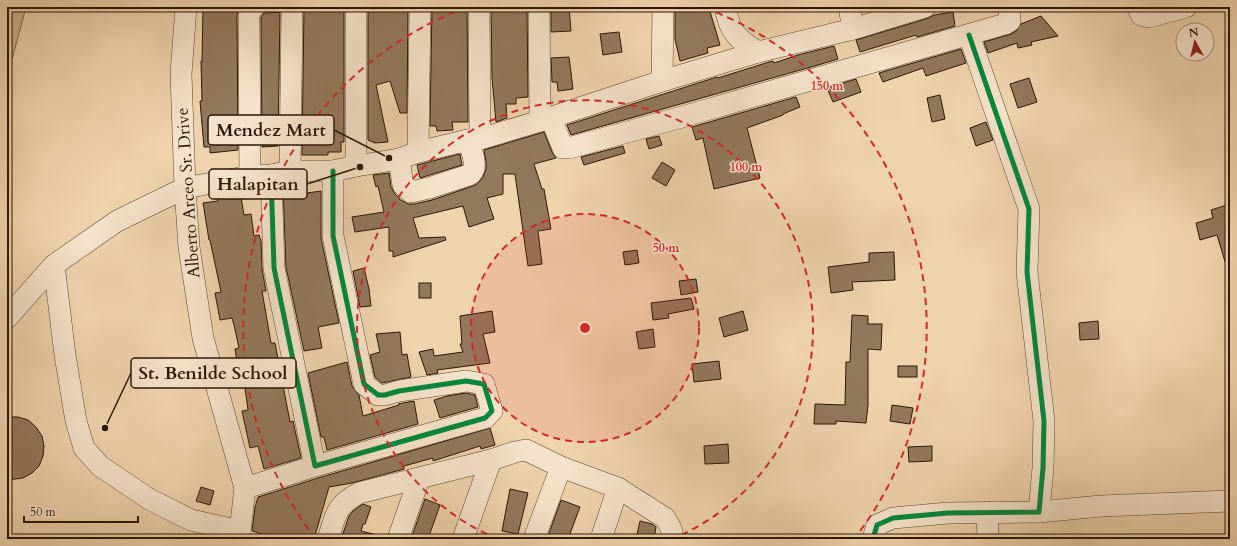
<svg xmlns="http://www.w3.org/2000/svg" width="1237" height="546" font-family="Cardo,serif">
<rect width="100%" height="100%" fill="#efd3ad"/>
<filter id="stains"><feTurbulence type="fractalNoise" baseFrequency=".005" numOctaves="4"/><feColorMatrix values="0 0 0 0 .2 0 0 0 0 .09 0 0 0 0 .02 0 0 0 .5 -.17"/></filter>
<radialGradient id="worn" r=".72"><stop offset=".6" stop-color="#630" stop-opacity="0"/><stop offset="1" stop-color="#630" stop-opacity=".3"/></radialGradient>
<!-- green -->
<path fill="#ceb390" stroke="#7e644a" d="M7,7h19l-19,71z"/>
<!-- building -->
<g fill="#92785c" stroke="#2d1605">
<path d="M203,7h36l-2,8 1,135 -28,3v-6h-6l-4,-46h2l-1,-40h1z"/>
<path d="M304,7h19v3l21,1v131h-3v10h-13v3h-26z"/>
<path d="M371,7h37l-1,106h-7l-10,-32 -14,4 12,57 -13,1 -7,-3v-128h2z"/>
<path d="M432,7h35l1,115h-16l1,8 -16,1 -1,-5h-6z"/>
<path d="M491,7h36l1,90 -12,1v6h-10l1,14 -11,4 -4,-44z"/>
<path d="M551,7h18l2,24 -20,1z"/>
<path d="M675,7h16v3l18,-2 11,37 -13,3 1,5 -28,8 -5,-22z"/>
<path d="M280,12l-2,134 -16,1 -1,-130 3,-4z"/>
<path d="M953,12l2,14 -38,11 -1,-2 -56,17 -4,-12 73,-22 5,-3z"/>
<path d="M1041,16l17,20 -27,6 1,3 -14,3 -1,-5 -29,10 -4,-11 27,-8 5,-3 5,-7z"/>
<path d="M619,32l3,20 -19,3 -3,-21z"/>
<path d="M834,46l4,13 -20,6 -247,70 -4,-10 150,-48 1,1 51,-16 4,-1 1,2 24,-8z"/>
<path d="M961,49l5,14 -40,13 -3,-8 -40,14 -4,-9z"/>
<path d="M569,57l4,32 -15,2 -1,-9h-5l-1,-24z"/>
<path d="M1029,78l8,24 -19,6 -8,-24z"/>
<path d="M856,79l5,13 -28,10 -6,-14z"/>
<path d="M940,95l5,24 -13,3 -5,-24z"/>
<path d="M796,97l4,10 -17,7v1l-36,13 13,50 -46,11 -11,-51 -7,2 -4,-13z"/>
<path d="M986,122l7,18 -17,6 -6,-18z"/>
<path d="M544,132l8,20 4,6 -22,6 8,25h2l7,40 -13,2 4,33 -14,2 -13,-92h-12v20l-16,4 7,21 -25,8 -6,-21 -50,12 6,20 26,-1 1,3 -53,17v-6h-4v-24l-34,5 -3,-15 32,-5 -6,-26 -2,1 -3,-12 16,-2 2,14 4,7 4,4 1,2h1l7,4h6l18,-4 41,-14 4,-2 6,-7 3,-8v-7l-2,-12z"/>
<path d="M659,136l3,9 -13,4 -3,-10z"/>
<path d="M623,146l2,7 -41,12 -3,-8z"/>
<path d="M460,154l2,11 -42,13 -3,-13z"/>
<path d="M662,162l13,8 -9,16 -14,-8z"/>
<path d="M291,183h8l1,11 21,-3v47l18,85 -21,4 4,21 -18,3 -18,-84 -3,-82z"/>
<path d="M229,192l2,7 10,-2 3,18 7,-1 3,22 5,-1 2,6 1,28 4,22h-4l9,52h4l15,79 3,-1 8,37 -37,11 -6,-23 -8,2 -8,-37 6,-1 -5,-36 -4,1 -4,-26 4,-1 -5,-23 -2,-7 -12,2 -5,-27 6,-1 -11,-52h-1l-6,-37 15,-2 -1,-7z"/>
<path d="M1230,204v64h-3l-10,-33 -17,5 -4,-17 17,-5 -2,-8z"/>
<path d="M637,250l2,13 -14,2 -2,-13z"/>
<path d="M894,252l1,28 -43,2 1,8 -22,3 -3,-26 41,-5v-9z"/>
<path d="M364,268l5,21 2,17 -11,1 -7,-36z"/>
<path d="M696,279l2,13 -17,3 -2,-14z"/>
<rect x="419" y="283" width="12" height="15"/>
<path d="M691,298l3,11 -26,5 1,4 -16,2 -2,-17z"/>
<path d="M492,311l3,21 -12,2 7,29 -53,7 1,3 -11,2 -8,-23 14,-3 1,7 29,-4 -3,-8h2l-2,-28z"/>
<path d="M743,311l5,19 -24,7 -5,-19z"/>
<path d="M852,315l16,1v8h14l-1,26 -13,-1v56l-2,18 -30,-2v3h-22l1,-20 30,1 1,-43h4z"/>
<path d="M1098,321l1,18 -19,1 -1,-17z"/>
<path d="M653,329l2,18 -16,2 -3,-17z"/>
<path d="M400,332l2,23 5,-1 4,23 -29,6 -7,-6 -5,-22 10,-3 -4,-18z"/>
<path d="M719,361l2,18 -27,3 -2,-18z"/>
<path d="M347,362l5,24 7,9 4,21 36,-11 -1,-1 16,-3 4,23 -91,26 -3,-13h-3l-13,-64z"/>
<rect x="898" y="366" width="19" height="11"/>
<path d="M466,393l9,2 3,12 -38,11 -6,-18 13,-4z"/>
<path d="M892,405l21,3 -3,16 -20,-3z"/>
<path d="M7,417h11l10,3 8,7 6,9 2,10 -1,10 -4,10 -7,7 -9,5 -16,2z"/>
<path d="M490,428l5,17 -14,4 -1,-3 -47,15v-3l-29,8v3l-52,14 -23,4 -15,52h-36l-26,-8 3,-24 3,-10 60,-19z"/>
<path d="M728,444l1,19 -24,1 -1,-18z"/>
<path d="M932,446v15l-23,1 -1,-15z"/>
<path d="M201,487l13,4 -4,14 -14,-4z"/>
<path d="M510,489l18,4 -10,41 -16,-3z"/>
<path d="M425,499l15,6 -12,34h-17z"/>
<path d="M561,500l19,7 -12,32h-21z"/>
<path d="M363,504l8,3 -6,17h-2l-2,7 16,4 -1,4h-35l8,-23 4,-5z"/>
<path d="M640,521l12,3 4,3 -2,12h-18z"/>
</g>
<g fill="none" stroke-linecap="round" stroke-linejoin="round">
<!-- minor casing -->
<g stroke="#5e452f" stroke-width="22">
<g id="minor">
<path d="M186,7l-5,67 4,114 4,59 14,91 42,150 -5,43 -3,8"/>
<path d="M479,7l1,132"/>
<path d="M539,7l1,114 122,-40 96,-29 95,-23 72,-22"/>
<path d="M725,7c4,24 13,33 33,45"/>
<path d="M849,7l4,22"/>
<path d="M1138,7l3,8 8,2 37,-10"/>
<path d="M662,81l1,-74"/>
<path d="M551,118l12,30h6l113,-31 323,-93 5,-3 -1,-14"/>
<path d="M418,152l2,-145"/>
<path d="M399,159l4,26 8,7 18,-4 40,-13c11,-7 2,-25 -1,-35"/>
<path d="M356,166v-159"/>
<path d="M290,171l2,-164"/>
<path d="M271,175l3,93 41,198 170,-48 7,-7 -8,-27 -18,-3 -67,10 -14,4h-7l-14,-11 -31,-148v-65"/>
<path d="M250,176l-1,-161 3,-8h2"/>
<path d="M54,265l11,90 11,66 8,27 16,18 49,33 42,21 49,11"/>
<path d="M7,318l47,-53 63,-44 68,-33 65,-12 21,-1 19,-4h43l23,-5 43,-7 19,-7 50,-12 12,-1 60,-18"/>
<path d="M245,488l70,-22"/>
<path d="M987,512l1,27"/>
<path d="M1039,512l62,-6 129,-5"/>
<path d="M328,539c8,-24 7,-33 31,-46l132,-33 24,-8 11,-2 35,17 57,21 47,30c4,6 9,14 7,21"/>
<path d="M398,539l21,-60"/>
<path d="M463,539l28,-79"/>
<path d="M534,539l27,-72"/>
<path d="M601,539l17,-51"/>
<path d="M873,539l4,-14 16,-7 55,-5 91,-1 4,-44 1,-47 -17,-149 2,-63 -60,-174"/>
</g>
</g>
<!-- minor -->
<use href="#minor" stroke="#f5e2ca" stroke-width="21"/>
<!-- cycleway casing -->
<g stroke="#f5e2ca" stroke-width="8">
<g id="cycleway">
<path d="M271,175l3,93 41,198 170,-48 7,-7 -8,-27 -18,-3 -67,10 -14,4h-7l-14,-11 -31,-148v-65"/>
<path d="M873,539l4,-14 16,-7 55,-5 91,-1 4,-44 1,-47 -17,-149 2,-63 -60,-174"/>
</g>
</g>
<!-- cycleway -->
<use href="#cycleway" stroke="#00873e" stroke-width="5"/>
</g>
<!-- distance rings -->
<circle cx="585" cy="328" r="114" fill="#d62828" fill-opacity=".12"/>
<g fill="none" stroke="#d62828" stroke-width="2" stroke-dasharray="7 5">
<circle cx="585" cy="328" r="114"/>
<path d="M498 539A228 228 0 1 1 672 539"/>
<path d="M316 539A342 342 0 0 1 465 8M705 8A342 342 0 0 1 854 539"/>
</g>
<g text-anchor="middle" dominant-baseline="central" stroke-width="3" stroke-linejoin="round" paint-order="stroke">
<!-- street labels -->
<g font-size="17" fill="#2d1605" stroke="#f5e2ca">
<text transform="translate(188 193) rotate(-94)">Alberto Arceo Sr. Drive</text>
</g>
</g>
<circle cx="585" cy="328" r="6" fill="#d62828" stroke="#f5e2ca" stroke-width="2"/>
<g font-size="12" text-anchor="middle" font-weight="bold" fill="#d62828" stroke="#f5e2ca" stroke-width="3" stroke-linejoin="round" paint-order="stroke">
<text x="827" y="90">150 m</text>
<text x="746" y="171">100 m</text>
<text x="666" y="252">50 m</text>
</g>
<!-- callouts -->
<path fill="none" stroke="#2d1605" stroke-width="1.5" d="M389 158L334 130M360 167L307 184M105 428L131 373"/>
<g fill="#2d1605" stroke="#f5e2ca" stroke-width="1.5">
<circle cx="389" cy="158" r="4"/>
<circle cx="360" cy="167" r="4"/>
<circle cx="105" cy="428" r="4"/>
</g>
<g fill="#f5e2ca" stroke="#2d1605" stroke-width="1.5">
<rect x="208" y="115" width="126" height="30" rx="4"/>
<rect x="209" y="169" width="98" height="30" rx="4"/>
<rect x="131" y="358" width="165" height="30" rx="4"/>
</g>
<g font-size="18" text-anchor="middle" font-weight="bold" fill="#2d1605">
<text x="271" y="136">Mendez Mart</text>
<text x="258" y="190">Halapitan</text>
<text x="213" y="379">St. Benilde School</text>
</g>
<!-- margin -->
<rect width="1237" height="546" fill="none" stroke="#efd3ad" stroke-width="24"/>
<rect x="8" y="8" width="1221" height="530" fill="none" stroke="#2d1605" stroke-width="2"/>
<rect x="12" y="12" width="1213" height="522" fill="none" stroke="#2d1605"/>
<!-- north arrow -->
<g transform="translate(1195 42) rotate(352)"><circle r="19" fill="#f5e2ca" stroke="#a5907b"/>
<path d="M0-3L7 15L0 10L-7 15Z" fill="#8f2418"/>
<text y="-6" font-size="11" font-weight="bold" text-anchor="middle" fill="#2d1605">N</text>
</g>
<!-- scale -->
<path d="M24 516v6h114v-6" fill="none" stroke="#2d1605" stroke-width="2"/>
<text x="30" y="516" font-size="12" fill="#2d1605" stroke="#f5e2ca" stroke-width="3" paint-order="stroke">50 m</text>
<rect width="100%" height="100%" filter="url(#stains)"/>
<rect width="100%" height="100%" fill="url(#worn)"/>
</svg>
